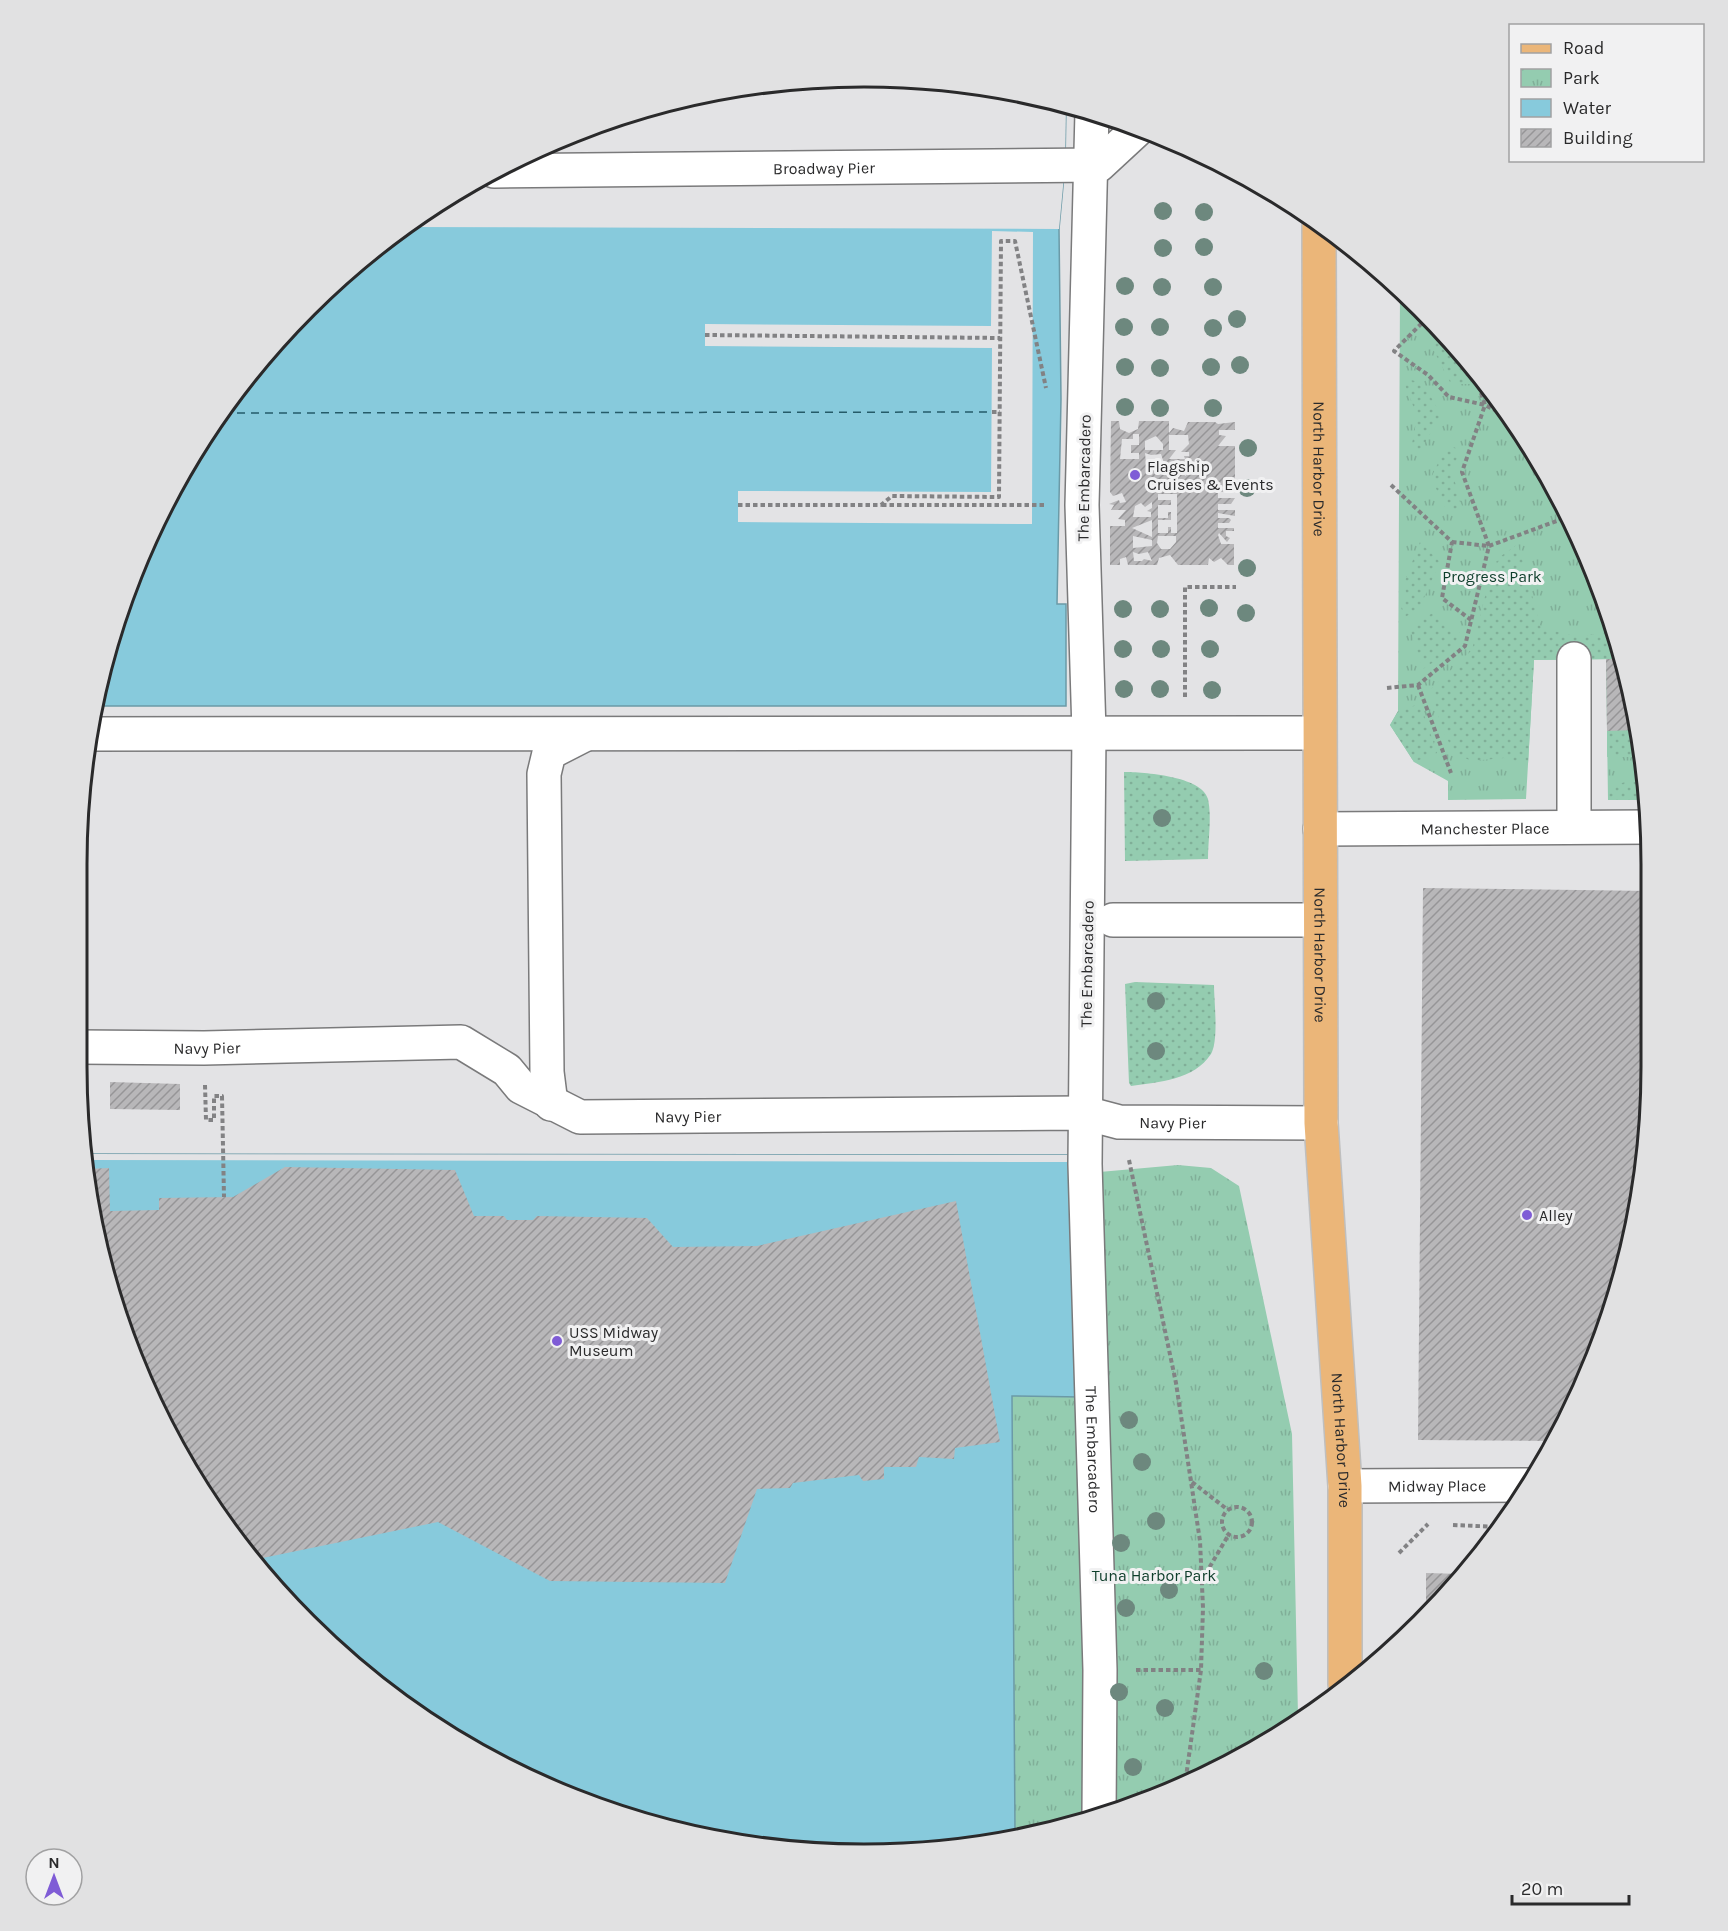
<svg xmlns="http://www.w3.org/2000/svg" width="1728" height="1931" font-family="Karla,sans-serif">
<defs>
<pattern id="park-tufts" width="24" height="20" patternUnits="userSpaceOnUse" patternTransform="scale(1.5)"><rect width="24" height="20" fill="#94ccb0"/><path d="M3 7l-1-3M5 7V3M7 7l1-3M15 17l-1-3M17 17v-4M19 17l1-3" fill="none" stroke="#80af98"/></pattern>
<pattern id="garden-dots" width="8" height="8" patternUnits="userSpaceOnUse" patternTransform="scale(1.5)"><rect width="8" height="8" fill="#94ccb0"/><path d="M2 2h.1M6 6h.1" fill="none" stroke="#80af98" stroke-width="1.8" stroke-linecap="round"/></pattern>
<pattern id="building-hatch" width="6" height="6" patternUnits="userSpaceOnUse" patternTransform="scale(1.5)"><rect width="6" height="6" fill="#b8b7b9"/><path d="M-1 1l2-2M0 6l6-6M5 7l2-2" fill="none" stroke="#969597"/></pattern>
</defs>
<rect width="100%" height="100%" fill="#e3e3e5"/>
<!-- park -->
<g fill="url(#park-tufts)">
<path d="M1400,290l89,95 81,131 55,145 23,139h-40l-2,-141 -72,1 -8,139 -78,1v-19l-34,-19 -24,-37 8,-14z"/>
<path d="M1178,1165l33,3 28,18 53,248 6,282 -85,57 -146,55 -52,7 -3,-439 70,1 -16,-222z"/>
</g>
<!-- garden -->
<g fill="url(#garden-dots)">
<path d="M1441,333l16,18 14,33h-20l-19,-37z"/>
<path d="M1411,380l12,3 18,32 -21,36 -9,-4c8,-28 5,-36 -6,-62z"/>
<path d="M1447,444l13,6 -8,22 11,38 -16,1 -16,-33z"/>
<path d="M1420,542l20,20 -21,47 -14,8 -6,-14 7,-9 -2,-11z"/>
<path d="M1518,544l23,84 40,9 32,-7 11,29 -90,1 -6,104 -24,-6 -33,3 -17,-9 -12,-23 -11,-40 41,-39 18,-74 11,-20z"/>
<path d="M1433,613l14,16 13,2 -7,18 -30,20 -14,-43z"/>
<path d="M1420,703l17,50 -23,9 -24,-37 7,-12z"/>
<path d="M1636,730l5,27h-34v-26z"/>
<path d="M1124,772c19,0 78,4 84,27 4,18 0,42 0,60l-83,2z"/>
<path d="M1629,781l16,3 3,16h-40v-13z"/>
<path d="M1135,982l79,3c0,16 5,55 -3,69 -17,26 -52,28 -80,32l-2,-3 -4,-99z"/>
</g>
<!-- water -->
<g fill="#87cadc" stroke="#6b9aa7" stroke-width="1.5">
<path d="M813,78l154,5 99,23 -1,59 -6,64 2,170 -4,205h9v102h-973l43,-143 46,-93 90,-125 113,-106 131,-81 145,-55z"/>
<path d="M85,1154l988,1 9,242 -70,-1 3,439 -151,19 -154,-15 -194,-66 -132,-81 -145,-145 -81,-132 -66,-194z"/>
</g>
<!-- pier -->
<g fill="#e3e3e5">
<path d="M813,78l154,5 99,23 -1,59 -6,64 -655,-2 112,-69 145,-55z"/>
<path d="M992,231l41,1 -1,292 -294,-2v-31l253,1 1,-144 -287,-2v-22l286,2z"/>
<path d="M85,1154l988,1v7l-987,-2z"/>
</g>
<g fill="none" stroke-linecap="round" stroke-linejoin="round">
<!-- ferry -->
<path stroke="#255b69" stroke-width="1.5" stroke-dasharray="8 6" stroke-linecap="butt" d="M223,413l769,-1"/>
</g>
<!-- building -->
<g fill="url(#building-hatch)" fill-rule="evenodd">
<path d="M1111,421h8l1,8 9,4 9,-4 1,-8h30v12l4,-5 11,3 4,-9h27l3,2 17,-2v8h-16v5l7,1 -8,10h17v42h-4v4h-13v6h17l-4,6h-13v6h17v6l-17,-3v5h11l2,2 -2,3h-11v5h16v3h-8v5l4,2 -3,4 -8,-9 -1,2 3,9h13v21h-6l-7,-7 -7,4 -5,-4 -1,7h-30l-8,-10 -11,3 -2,7h-29l-2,-8 -6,2v6h-10v-39h15v-6l-7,-1 8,-9h-15l3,-5 -5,-1 10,-4 1,3 6,-1 -4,-9 -9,3 -3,-4zM1133,434h6v11h-8v8h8v6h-19l2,-20h11zM1169,435h19l1,9 -8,8h8v4h-5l1,3h-16l7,-9h-7zM1156,436l7,8v6h-18v-9zM1145,453l6,2 10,-1 3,9h-6v-2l-12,2zM1179,461l9,6 -4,5h3l-1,4 -5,-3 -1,-6 -4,-1 -2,4 5,2v4h-9v-12zM1165,480l4,5 7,-4v8l-5,3 -9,-5 2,4h-6l-1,-6zM1158,494h19v39h-6v-6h-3v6h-10v-13h13v-8h-3v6h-10v-13h13v-5h-13zM1152,502v6l-5,3 4,1v5h-18l2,-11 6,-3 4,4zM1152,520v17l-20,-9zM1133,536l19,4v6l-19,2zM1158,536h18v6l-6,7h-9l-4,-6zM1133,552l6,2 9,-2 4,9 -8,-2 -2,2h-8z"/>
<path d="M1606,659h18l12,71 -29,1z"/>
<path d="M1423,888l227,3v228l-25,152 -55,144 -16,26 -136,-1z"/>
<path d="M110,1082l70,2v26l-70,-1z"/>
<path d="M285,1167l170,3 19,46h30l3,4h26l4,-4 110,2 26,29 84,-1 199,-45 44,241 -45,6 -1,11 -35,-2 -3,10h-32v12l-21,2 -4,-6 -66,8 -3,5 -33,1 -32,94 -175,-2 -112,-59 -185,38 -14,-13 -81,-132 -66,-194 -5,-52 22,-1 1,43 49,-1v-12l74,-1z"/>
<path d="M1426,1573l37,1 -37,39z"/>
</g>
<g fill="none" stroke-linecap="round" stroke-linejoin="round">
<!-- minor casing -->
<g stroke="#7a7a7b" stroke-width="36">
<g id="minor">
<path id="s1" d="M1092,112l-10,393 7,227 -4,432 15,506 -1,146"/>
<path id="s2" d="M494,171l605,-6 40,-37"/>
<path d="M1574,659v167"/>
<path d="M88,734l1231,-1"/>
<path id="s3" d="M1320,829l330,-2"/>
<path d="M1113,920h207"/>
<path id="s4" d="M77,1047l127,1 257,-6 46,28 14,17 59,30 505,-4 34,9 202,1"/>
<path d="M551,1104l-4,-32 -3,-298 5,-21 35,-18"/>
<path id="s5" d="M1345,1486l182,-1"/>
</g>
</g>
<!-- major casing -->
<g stroke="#bfbfbf" stroke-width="36">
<g id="major">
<path id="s6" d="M1319,226l2,897 24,363v198"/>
</g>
</g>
<!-- path -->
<g stroke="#828284" stroke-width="4" stroke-dasharray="4.5 3" stroke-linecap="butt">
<path d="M1427,318l-33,33 34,24 21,22 36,8 24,12"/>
<path d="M705,335l295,3"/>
<path d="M992,412h8"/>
<path d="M1391,485l61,57 -10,56 29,22"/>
<path d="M738,505h143l11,-9 107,1 2,-256h14l31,147"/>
<path d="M882,505h163"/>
<path d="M1452,542l37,4 -27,-74 23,-67 -13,-39"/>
<path d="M1418,685l33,88"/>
<path d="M1387,688l31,-3 47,-39 24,-100 81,-30"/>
<path d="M1185,697v-110h51"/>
<path d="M205,1085l1,35h8v-24h8l2,101"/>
<path d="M1129,1160l47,223 24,158 3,67 -2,62 -16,114"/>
<path d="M1192,1482l36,28"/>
<circle cx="1237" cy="1522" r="15"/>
<path d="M1453,1525l48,2"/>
<path d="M1399,1553l29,-29"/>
<path d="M1202,1580l27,-46"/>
<path d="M1136,1670h65"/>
</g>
<!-- minor -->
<use href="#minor" stroke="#fff" stroke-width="33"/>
<!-- major -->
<use href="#major" stroke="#ebb679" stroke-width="33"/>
</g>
<!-- trees -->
<g fill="#6d887e">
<circle cx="1163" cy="211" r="9"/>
<circle cx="1204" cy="212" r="9"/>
<circle cx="1204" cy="247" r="9"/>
<circle cx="1163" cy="248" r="9"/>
<circle cx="1125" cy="286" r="9"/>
<circle cx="1162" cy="287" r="9"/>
<circle cx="1213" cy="287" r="9"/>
<circle cx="1237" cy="319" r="9"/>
<circle cx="1124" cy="327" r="9"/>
<circle cx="1160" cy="327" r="9"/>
<circle cx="1213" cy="328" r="9"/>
<circle cx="1240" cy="365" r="9"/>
<circle cx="1125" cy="367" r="9"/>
<circle cx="1211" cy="367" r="9"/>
<circle cx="1160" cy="368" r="9"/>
<circle cx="1125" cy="407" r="9"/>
<circle cx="1160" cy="408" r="9"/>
<circle cx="1213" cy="408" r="9"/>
<circle cx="1248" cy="448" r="9"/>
<circle cx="1247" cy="488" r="9"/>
<circle cx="1247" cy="568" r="9"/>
<circle cx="1209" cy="608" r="9"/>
<circle cx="1123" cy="609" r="9"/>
<circle cx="1160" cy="609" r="9"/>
<circle cx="1246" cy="613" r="9"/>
<circle cx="1123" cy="649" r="9"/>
<circle cx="1161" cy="649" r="9"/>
<circle cx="1210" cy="649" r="9"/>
<circle cx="1124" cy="689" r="9"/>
<circle cx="1160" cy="689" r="9"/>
<circle cx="1212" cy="690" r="9"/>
<circle cx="1162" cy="818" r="9"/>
<circle cx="1156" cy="1001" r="9"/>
<circle cx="1156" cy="1051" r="9"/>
<circle cx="1129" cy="1420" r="9"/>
<circle cx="1142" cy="1462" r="9"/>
<circle cx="1156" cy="1521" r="9"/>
<circle cx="1121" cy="1543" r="9"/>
<circle cx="1169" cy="1590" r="9"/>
<circle cx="1126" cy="1608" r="9"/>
<circle cx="1264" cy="1671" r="9"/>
<circle cx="1119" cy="1692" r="9"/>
<circle cx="1165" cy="1708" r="9"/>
<circle cx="1133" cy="1767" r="9"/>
</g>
<!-- markers -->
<g fill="#7f5cd6" stroke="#f1f1f2" stroke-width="2">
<circle cx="1135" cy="475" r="6"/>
<circle cx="1527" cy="1215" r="6"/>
<circle cx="557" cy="1341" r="6"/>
</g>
<g text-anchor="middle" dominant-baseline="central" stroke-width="6" stroke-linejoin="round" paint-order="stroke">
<!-- street labels -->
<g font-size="16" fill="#2a2a2b" stroke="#f1f1f2">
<text stroke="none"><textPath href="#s2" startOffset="330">Broadway Pier</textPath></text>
<text stroke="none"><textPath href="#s6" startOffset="243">North Harbor Drive</textPath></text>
<text transform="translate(1084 478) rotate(-89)">The Embarcadero</text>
<text stroke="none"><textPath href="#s3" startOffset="165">Manchester Place</textPath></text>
<text stroke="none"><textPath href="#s6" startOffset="729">North Harbor Drive</textPath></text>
<text transform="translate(1087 964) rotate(-89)">The Embarcadero</text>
<text stroke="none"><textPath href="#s4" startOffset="130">Navy Pier</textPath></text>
<text stroke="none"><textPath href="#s4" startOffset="634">Navy Pier</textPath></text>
<text stroke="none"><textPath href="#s4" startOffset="1120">Navy Pier</textPath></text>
<text stroke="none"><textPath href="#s6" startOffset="1215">North Harbor Drive</textPath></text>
<text stroke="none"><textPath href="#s1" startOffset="1338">The Embarcadero</textPath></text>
<text stroke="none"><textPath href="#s5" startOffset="92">Midway Place</textPath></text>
</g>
<!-- poi labels -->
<g font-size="16" fill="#2a2a2b" stroke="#f1f1f2" text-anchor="start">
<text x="1147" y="466">Flagship<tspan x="1147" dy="18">Cruises &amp; Events</tspan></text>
<text x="1539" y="1215">Alley</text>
<text x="569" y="1332">USS Midway<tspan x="569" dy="18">Museum</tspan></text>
</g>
<!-- park labels -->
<g font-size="16" fill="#0d3d2a" stroke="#f1f1f2">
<text x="1492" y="576">Progress Park</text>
<text x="1154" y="1575">Tuna Harbor Park</text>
</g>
</g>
<!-- crop -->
<path d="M0 0H1728V1931H0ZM864 87H864A777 777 0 0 1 1641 864V1067A777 777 0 0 1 864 1844H864A777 777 0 0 1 87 1067V864A777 777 0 0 1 864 87Z" fill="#e1e1e2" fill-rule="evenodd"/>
<path fill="none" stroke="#2a2a2b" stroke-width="3" d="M864 87H864A777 777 0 0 1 1641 864V1067A777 777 0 0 1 864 1844H864A777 777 0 0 1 87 1067V864A777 777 0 0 1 864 87Z"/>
<!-- legend -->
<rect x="1509" y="24" width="195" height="138" fill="#f1f1f2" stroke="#a1a1a2" stroke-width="1.5"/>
<rect x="1521" y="44" width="30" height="9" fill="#ebb679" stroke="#a1a1a2" stroke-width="1.5"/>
<text x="1563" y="54" font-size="18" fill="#2a2a2b">Road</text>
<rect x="1521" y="69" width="30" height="18" fill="url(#park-tufts)" stroke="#a1a1a2" stroke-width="1.5"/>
<text x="1563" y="84" font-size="18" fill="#2a2a2b">Park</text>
<rect x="1521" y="99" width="30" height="18" fill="#87cadc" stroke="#a1a1a2" stroke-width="1.5"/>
<text x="1563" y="114" font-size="18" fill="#2a2a2b">Water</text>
<rect x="1521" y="129" width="30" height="18" fill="url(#building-hatch)" stroke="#a1a1a2" stroke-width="1.5"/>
<text x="1563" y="144" font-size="18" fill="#2a2a2b">Building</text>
<!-- north arrow -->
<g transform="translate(54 1877)"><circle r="28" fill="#f1f1f2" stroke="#a1a1a2" stroke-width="1.5"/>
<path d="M0-4.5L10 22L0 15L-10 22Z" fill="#7f5cd6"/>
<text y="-9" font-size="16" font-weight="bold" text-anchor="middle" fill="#2a2a2b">N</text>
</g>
<!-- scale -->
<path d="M1512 1895v9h117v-9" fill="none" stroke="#2a2a2b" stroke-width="3"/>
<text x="1521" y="1895" font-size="18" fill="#2a2a2b" stroke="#f1f1f2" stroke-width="4.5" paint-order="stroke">20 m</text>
</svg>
